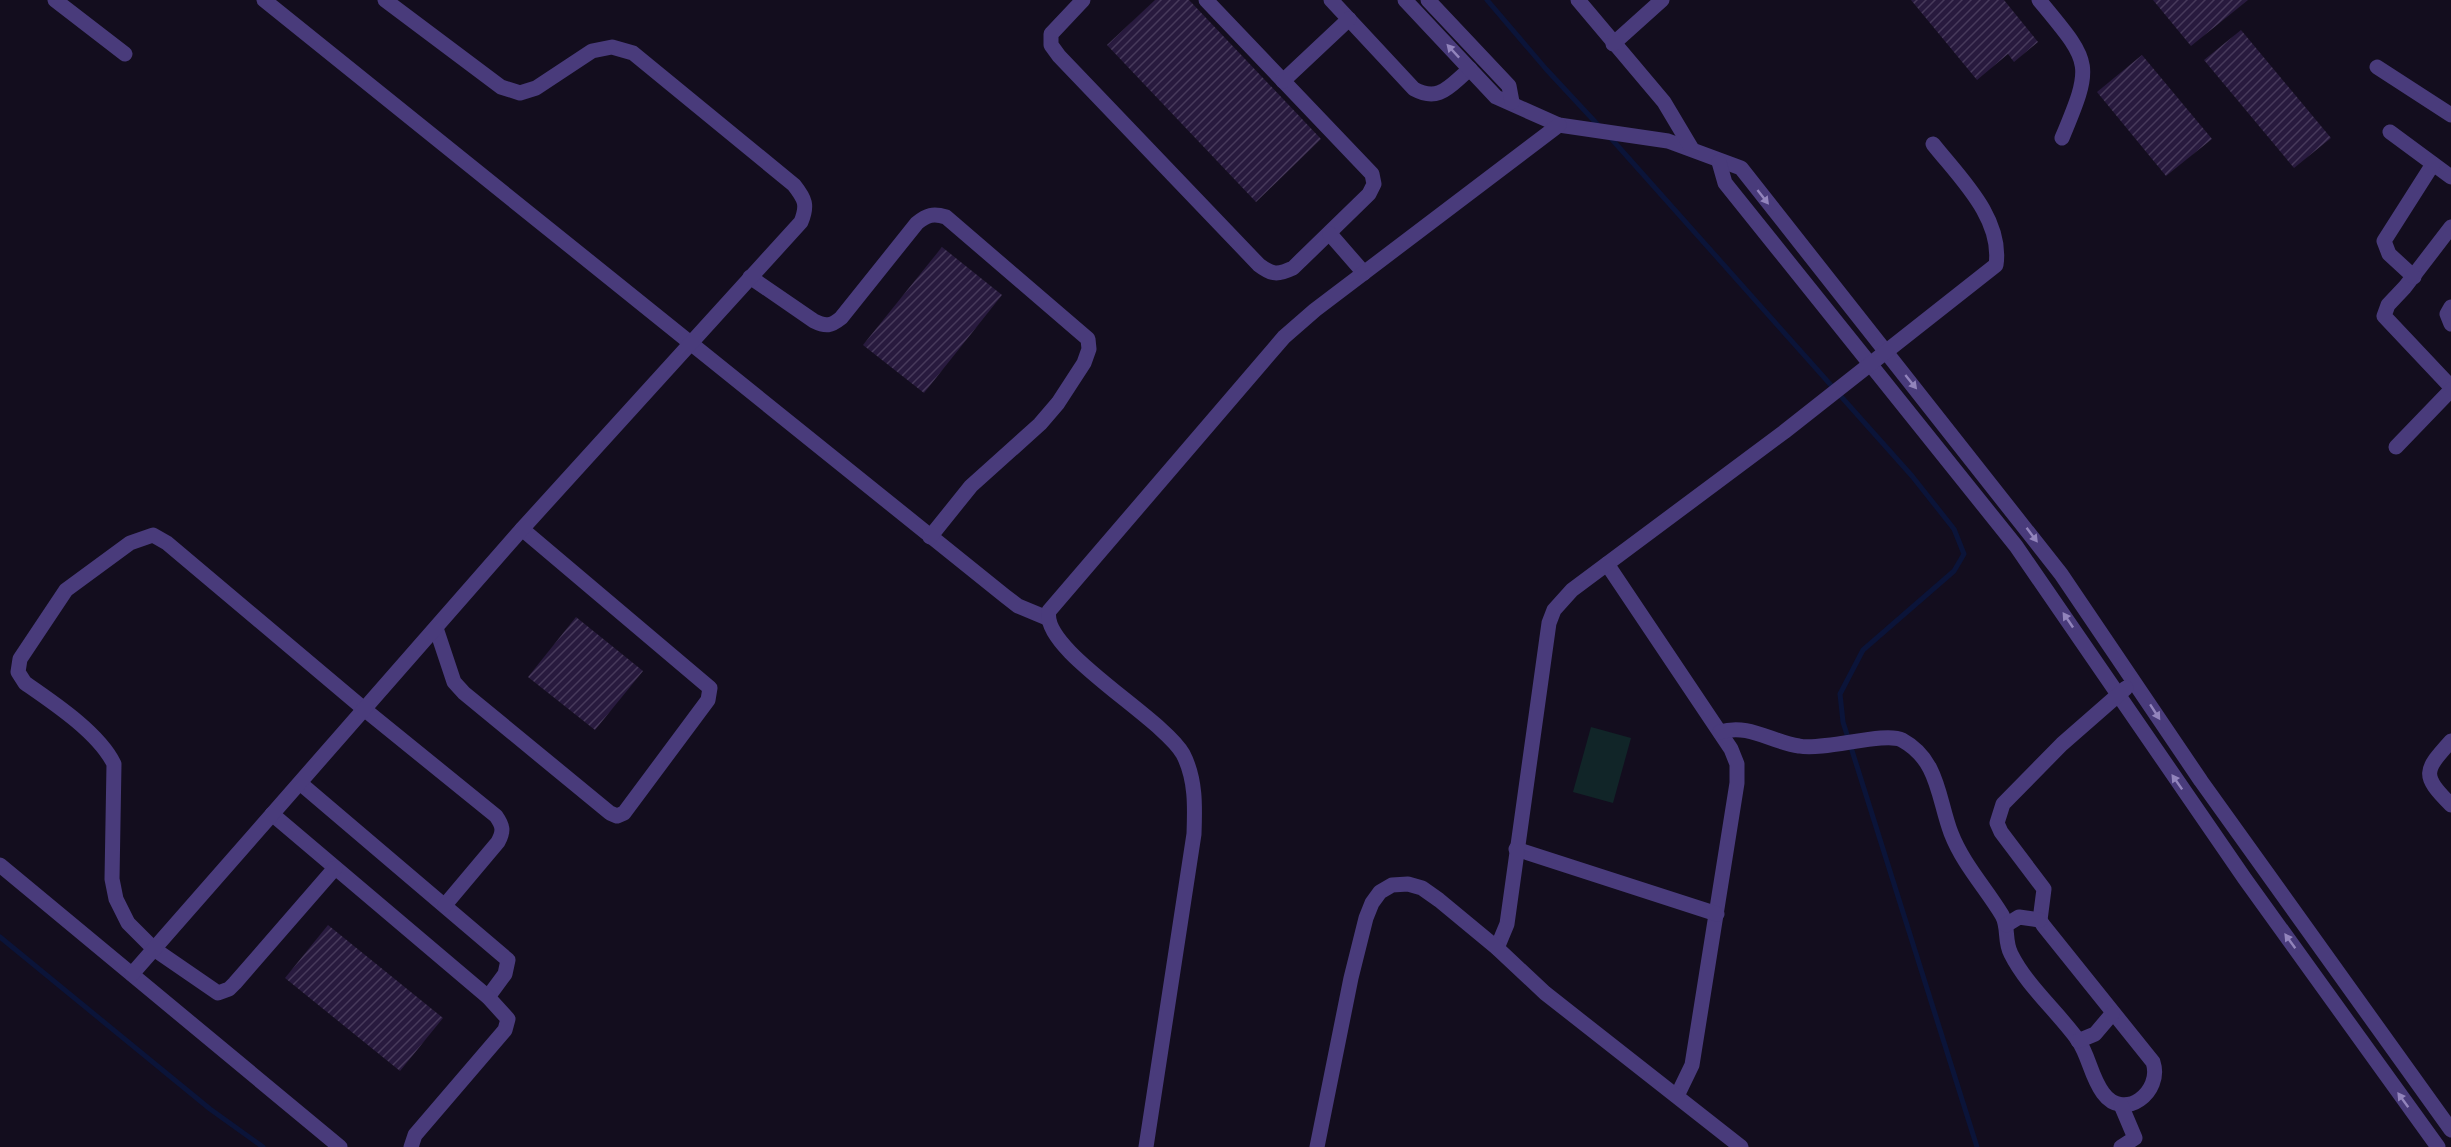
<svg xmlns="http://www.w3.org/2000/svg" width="2451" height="1147" font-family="'Public Sans',sans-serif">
<defs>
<pattern id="building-hatch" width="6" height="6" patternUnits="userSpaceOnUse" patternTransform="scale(1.5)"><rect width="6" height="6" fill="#281a3e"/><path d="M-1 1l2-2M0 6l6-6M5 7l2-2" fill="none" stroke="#473a5b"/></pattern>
</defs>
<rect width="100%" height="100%" fill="#130d1e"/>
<!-- grass -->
<path fill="#112528" d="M1591,727l40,11 -18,65 -40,-11z"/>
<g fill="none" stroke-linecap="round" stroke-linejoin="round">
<!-- stream -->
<g stroke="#0b1439" stroke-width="5">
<path d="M1487,0l59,69 53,57"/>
<path d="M1608,135l304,341 42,53 10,25 -10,17 -91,79 -23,44 3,28 134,425"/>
<path d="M0,937l210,172 53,38"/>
</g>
</g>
<!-- building -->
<g fill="url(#building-hatch)">
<path d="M1155,0h34l132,139 -65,63 -149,-157z"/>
<path d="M1911,0h93l34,42 -24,20 -6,-8 -31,26z"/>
<path d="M2153,0h95l-57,46z"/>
<path d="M2241,30l90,108 -37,30 -90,-108z"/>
<path d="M2142,55l70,84 -46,37 -69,-84z"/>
<path d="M942,247l60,48 -78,98 -61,-48z"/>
<path d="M576,617l67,54 -48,59 -67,-53z"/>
<path d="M328,925l115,93 -43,53 -115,-93z"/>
</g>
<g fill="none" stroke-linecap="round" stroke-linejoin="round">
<!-- minor -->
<g stroke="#493b7b" stroke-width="15">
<path d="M55,0l70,54"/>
<path d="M264,0l741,596 13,10 29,12"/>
<path d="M1083,0l-32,34v11l8,11 200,209c13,10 19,10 34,3l76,-74 5,-10 -2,-10 -166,-174"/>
<path d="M1331,0l83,89c26,14 36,-4 56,-20"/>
<path d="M1405,0l91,97 63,28 109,16 73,27 320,406 140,207 250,349"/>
<path d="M1428,0l81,86 3,16"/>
<path d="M1578,0l86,102 28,47"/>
<path d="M2039,0c52,63 55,62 23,138"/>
<path d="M1613,44l49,-44"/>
<path d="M2377,67l74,48"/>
<path d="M1283,81l66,-62"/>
<path d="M2390,132l61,45"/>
<path d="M1719,162l6,21 291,363 229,333 193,268"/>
<path d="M2451,227l-46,60 -17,18 -4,11 67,71"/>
<path d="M1330,234l34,39"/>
<path d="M750,277l64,44c12,6 17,5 27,-3l76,-95c10,-8 16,-10 29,-6l142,122 1,10 -5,14 -26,40 -18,21 -69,62 -41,51"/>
<path d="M2414,277l-25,-23 -5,-13 49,-77"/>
<path d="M2451,307l-4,7 4,10"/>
<path d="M2396,447l55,-57"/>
<path d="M1607,564l124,185 6,15v19l-45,282 -15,31"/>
<path d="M436,628l18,54 10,11 146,120 7,3 7,-3 84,-113 2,-12 -188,-159"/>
<path d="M1720,732c29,-9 51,10 79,14 26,5 86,-15 103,-6 37,20 36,59 49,93 12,31 34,54 51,82 7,12 2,26 9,39 16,32 46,57 67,86 11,16 13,37 25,53 21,29 60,-1 50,-31l-110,-137 -3,-5 4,-31 -43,-57 -4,-9 6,-19 59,-60 64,-56"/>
<path d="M2451,741c-27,30 -30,34 0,64"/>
<path d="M300,783l208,177 -3,14 -17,23"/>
<path d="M272,814l216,183 20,22 -3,11 -90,105 -4,12"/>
<path d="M1516,849l201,65"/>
<path d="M0,865l340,282"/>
<path d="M335,868l-100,115 -6,6 -11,4 -64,-44 -26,-26 -12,-24 -4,-20 2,-115c-15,-31 -60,-61 -89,-81l-7,-11 2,-13 46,-69 64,-47 23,-8 14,8 197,166 132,107c7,10 8,15 2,26l-53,63"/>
<path d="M2006,925l13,-8 21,3"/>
<path d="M1497,948l10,-24 42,-301 5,-13 18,-20 212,-158 212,-167c7,-47 -37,-88 -63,-121"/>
<path d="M132,974l390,-445 279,-307c7,-17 4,-23 -7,-37l-161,-132 -21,-6 -20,4 -56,37 -16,5 -19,-6 -116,-87"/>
<path d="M2078,1041l17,-7 17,-20"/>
<path d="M1146,1147l48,-313c1,-27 2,-55 -11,-80 -21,-37 -143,-104 -134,-143l235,-274 31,-27 244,-185"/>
<path d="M1317,1147l34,-169 15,-60 6,-15 8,-11 12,-7 16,-1 14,4 17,12 58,48 48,45 196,154"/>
<path d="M2121,1147l14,-9 -14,-33"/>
</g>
</g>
<!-- one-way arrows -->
<defs><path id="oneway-solid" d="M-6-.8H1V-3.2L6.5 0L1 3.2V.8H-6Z" transform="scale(1.5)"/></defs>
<g fill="#9284bc">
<use href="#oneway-solid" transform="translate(1453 51) rotate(-133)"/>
<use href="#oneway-solid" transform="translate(1763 197) rotate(52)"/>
<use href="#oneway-solid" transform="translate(1911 382) rotate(51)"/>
<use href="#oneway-solid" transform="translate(2032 535) rotate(53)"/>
<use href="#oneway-solid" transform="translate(2068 620) rotate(-124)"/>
<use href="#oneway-solid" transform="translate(2155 712) rotate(57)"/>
<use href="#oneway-solid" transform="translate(2177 782) rotate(-125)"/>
<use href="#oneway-solid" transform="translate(2290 941) rotate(-126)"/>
<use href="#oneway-solid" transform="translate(2403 1100) rotate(-126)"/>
</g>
</svg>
